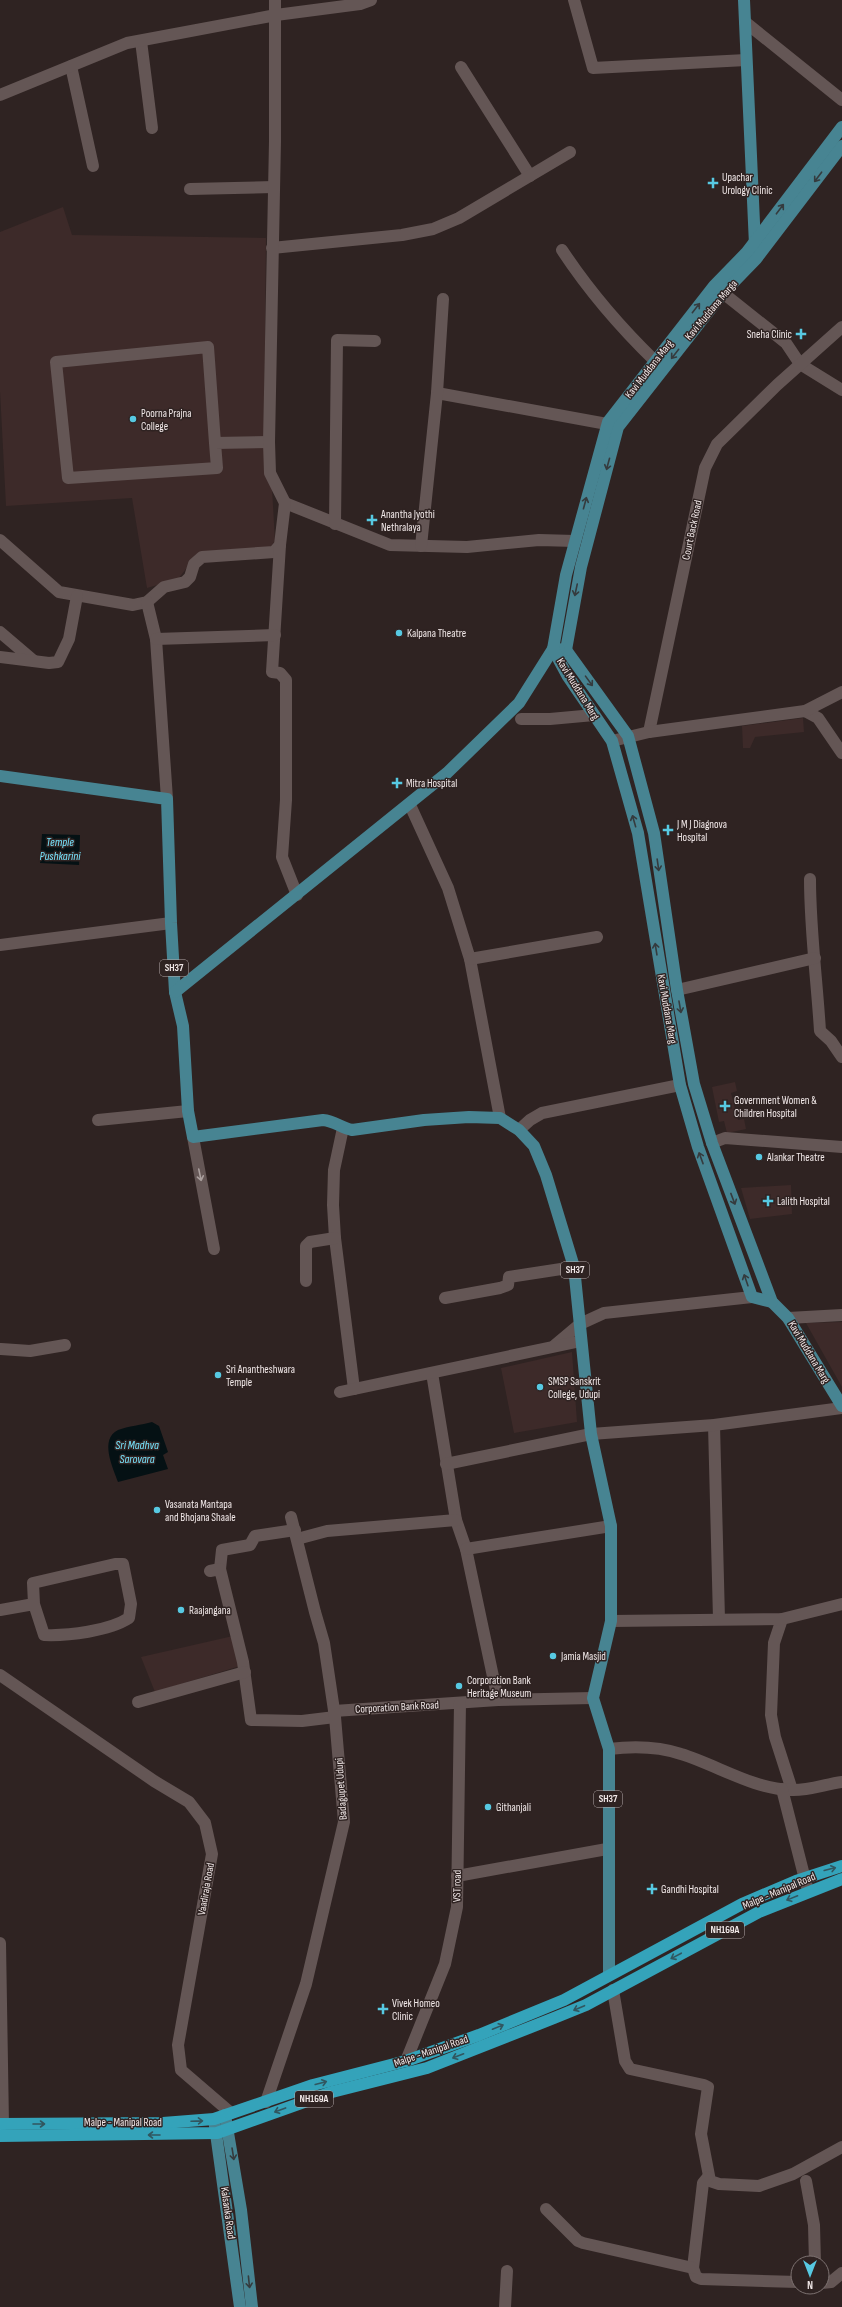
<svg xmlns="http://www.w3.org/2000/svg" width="842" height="2307" font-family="'Sofia Sans Condensed',sans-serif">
<rect width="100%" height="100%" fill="#2f2322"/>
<!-- built -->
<g fill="#3d2a29">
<path d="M63,207l9,28 194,3 -2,209 8,41 3,53 -6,8 -72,6 -19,24 -31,9 -15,-90 -126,8 -6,-115v-159z"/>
<path d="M803,718l1,14 -49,5 -5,11h-7l-1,-22z"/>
<path d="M735,1082l2,9 -6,2 7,27 6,-1 2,10 -19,4 -3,-12 -5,1 -7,-35z"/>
<path d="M791,1185l1,29 -42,5 -9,-31z"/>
<path d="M842,1322v65l-36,-64z"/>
<path d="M572,1352l5,70 -63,11 -13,-65z"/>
<path d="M233,1636l7,30 -85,26 -14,-35z"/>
</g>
<!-- water -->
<g fill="#051114">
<path d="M42,834l38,1 -1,30 -39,-2z"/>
<path d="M152,1422l7,4 9,26 -5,3 5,14 -50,13c-5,-14 -19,-43 0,-52 10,-4 24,-5 34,-8z"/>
</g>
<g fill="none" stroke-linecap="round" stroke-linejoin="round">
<!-- minor -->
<g stroke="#645655" stroke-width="12">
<path d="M574,0l19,68 153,-8"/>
<path d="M745,22l97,78"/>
<path d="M141,41l11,87"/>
<path d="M71,66l22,100"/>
<path d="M461,67l69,109"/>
<path d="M0,95l127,-52 149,-28 84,-11 11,-4"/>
<path d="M190,189l84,-2"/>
<path d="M272,248l130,-13 31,-6 26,-11 111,-66"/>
<path d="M562,250c27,41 58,77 93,111"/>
<path d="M723,293l63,50 14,21 42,26"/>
<path d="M437,393l170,31"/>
<path d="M215,443l-7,-96 -152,15 12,116 149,-10 -2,-25 54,-1"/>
<path d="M285,503l105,42 77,2 72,-7 36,1"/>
<path d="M335,524l2,-184 38,1"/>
<path d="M0,540l59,52 74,13 14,-3 17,-15 21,-5 5,-5 4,-13 8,-7 72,-5 6,-7 5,-42 -15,-30 -1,-31 6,-301v-141"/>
<path d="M280,545l-8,127 8,1 6,7v120l-4,57 15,38"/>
<path d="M421,546l16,-153 6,-94"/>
<path d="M147,602l9,37 11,160"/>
<path d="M0,632l34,29"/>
<path d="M156,639l119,-4"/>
<path d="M0,657l49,6 9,-1 11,-23 8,-43"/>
<path d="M805,711l13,7 24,35"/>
<path d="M521,719h29l44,-4"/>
<path d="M649,732l56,-264 12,-24 60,-59 65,-58"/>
<path d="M612,741l37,-9 156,-21 37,-19"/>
<path d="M410,805l38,83 22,71 30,159"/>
<path d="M810,879c0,51 7,102 10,152l11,10 11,16"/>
<path d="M0,945l171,-22"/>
<path d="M470,959l127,-22"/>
<path d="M677,990l138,-32"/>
<path d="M98,1120l90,-9"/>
<path d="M343,1128l-9,42 -1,35 2,33 19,151"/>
<path d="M519,1130l11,-10 12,-7 138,-28"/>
<path d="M193,1137l21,112"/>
<path d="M712,1143l13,-5 117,9"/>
<path d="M306,1281v-35l4,-4 25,-4"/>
<path d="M445,1298l55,-10 8,-3 1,-8 65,-10"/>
<path d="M788,1318l54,-3"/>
<path d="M555,1345l25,-21 24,-11 148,-16"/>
<path d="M1,1349l29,2 35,-6"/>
<path d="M432,1373l24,147 10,29 32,151"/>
<path d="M340,1392l241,-51"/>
<path d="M714,1425l5,194"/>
<path d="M446,1464l145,-30 123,-9 128,-17"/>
<path d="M297,1539l30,-8 129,-11"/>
<path d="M466,1549l145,-23"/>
<path d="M220,1569l2,-19 28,-5 5,-9 40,-6"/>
<path d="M210,1571l10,-2 23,93 8,58 51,1 33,-4"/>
<path d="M0,1610l34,-6 10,31c24,1 65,-4 85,-17l2,-14 -8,-40h-8l-82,19 1,21"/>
<path d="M782,1619l-8,24 -3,72 4,22 17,53"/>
<path d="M611,1621l171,-2 60,-15"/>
<path d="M0,1675l154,106 35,21 16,21 7,31 -34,191 3,25 50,43"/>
<path d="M138,1702l107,-30"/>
<path d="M334,1711l164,-11 95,-2"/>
<path d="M609,1749c24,-3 48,-3 72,5 36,11 72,35 110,36 16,1 35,-6 51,-8"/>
<path d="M782,1789l26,102"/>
<path d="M457,1876l150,-27"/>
<path d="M0,1943l3,181"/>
<path d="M613,1990l12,71 5,8 74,16 4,2 -7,47 9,47 9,3 40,2 34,-12 49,-27"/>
<path d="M406,2061l39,-97 12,-57 3,-204"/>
<path d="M266,2102l40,-118 38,-162 -9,-105 -11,-74 -9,-31 -24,-95"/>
<path d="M708,2177l-5,6 -10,85 3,9 5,2 97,3"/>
<path d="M806,2181l8,44 1,38"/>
<path d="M546,2209l32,32 5,2 110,25"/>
<path d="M822,2283l9,-1 11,-9"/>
<path d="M505,2307l2,-36"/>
</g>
<!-- major -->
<g stroke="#478492" stroke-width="12">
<path d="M744,0l11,245"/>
<path d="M566,650l62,86 26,97 23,157 17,94 18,59 60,159 16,16 54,88"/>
<path d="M566,650l15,-83 37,-140 105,-134 33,-34 86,-113"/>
<path d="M0,776l167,23 4,124 4,69 8,34 5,85 5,26 130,-17c12,1 18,8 29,10l72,-10 45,-3 31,1 19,12 15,16 12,29 28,92 17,167 20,92v95l-18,77 16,51v226"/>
<path d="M175,992l272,-219 72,-70 34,-54h6"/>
<path d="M772,1302l-20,-5 -54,-150 -18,-62 -42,-252 -26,-92 -45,-66 -14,-26 13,-74 42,-153 106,-136 33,-34 95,-125"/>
<path d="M225,2115l16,95 11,97"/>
<path d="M214,2119l26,188"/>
</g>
<!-- highway -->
<g stroke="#34a3ba" stroke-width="12">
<path d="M0,2124l163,-1 51,-4 99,-34 93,-24 73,-26 85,-35 178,-96 54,-23 46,-15"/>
<path d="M0,2136l217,-3 115,-41 95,-24 127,-50 32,-13 173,-93 83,-33"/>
</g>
</g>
<!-- one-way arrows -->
<defs><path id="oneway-shaft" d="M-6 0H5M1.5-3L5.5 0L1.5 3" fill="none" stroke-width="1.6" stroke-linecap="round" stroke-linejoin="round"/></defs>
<g stroke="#353b3e">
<use href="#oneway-shaft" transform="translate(818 177) rotate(127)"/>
<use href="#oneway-shaft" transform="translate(780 209) rotate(-53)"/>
<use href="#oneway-shaft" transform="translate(696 308) rotate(-52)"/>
<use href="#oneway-shaft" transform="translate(675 354) rotate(128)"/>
<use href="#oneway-shaft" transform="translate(608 464) rotate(105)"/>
<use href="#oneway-shaft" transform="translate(585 503) rotate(-75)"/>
<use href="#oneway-shaft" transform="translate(576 590) rotate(102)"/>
<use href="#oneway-shaft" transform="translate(589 681) rotate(54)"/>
<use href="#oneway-shaft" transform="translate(634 821) rotate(-106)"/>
<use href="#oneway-shaft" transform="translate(658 865) rotate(82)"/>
<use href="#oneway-shaft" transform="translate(656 949) rotate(-99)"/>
<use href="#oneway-shaft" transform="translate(680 1007) rotate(80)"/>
<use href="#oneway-shaft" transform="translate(701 1158) rotate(-110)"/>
<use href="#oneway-shaft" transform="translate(733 1199) rotate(69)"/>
<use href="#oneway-shaft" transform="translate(746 1280) rotate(-109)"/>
<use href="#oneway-shaft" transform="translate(233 2154) rotate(81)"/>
<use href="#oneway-shaft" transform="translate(249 2282) rotate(84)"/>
</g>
<use stroke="#aa9f9e" href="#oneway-shaft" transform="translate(200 1175) rotate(78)"/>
<g stroke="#31565f">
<use href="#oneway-shaft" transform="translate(830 1869) rotate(-14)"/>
<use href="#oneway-shaft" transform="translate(792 1898) rotate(158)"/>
<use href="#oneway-shaft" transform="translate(676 1956) rotate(152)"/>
<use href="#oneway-shaft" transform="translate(579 2008) rotate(157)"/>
<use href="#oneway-shaft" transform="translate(498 2027) rotate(-22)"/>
<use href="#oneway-shaft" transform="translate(458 2056) rotate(159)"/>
<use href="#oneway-shaft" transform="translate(321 2083) rotate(-15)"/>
<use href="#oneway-shaft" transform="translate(280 2110) rotate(160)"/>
<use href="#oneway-shaft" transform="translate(197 2121) rotate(-2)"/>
<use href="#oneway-shaft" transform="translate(39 2124)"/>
<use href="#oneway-shaft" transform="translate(154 2135) rotate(180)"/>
</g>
<!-- markers -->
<g fill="#57c9e2" stroke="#2f2322" stroke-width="1.5">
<path d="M711 177h4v4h4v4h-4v4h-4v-4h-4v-4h4z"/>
<path d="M799 328h4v4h4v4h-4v4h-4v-4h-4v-4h4z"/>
<circle cx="133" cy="419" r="4"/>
<path d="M370 514h4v4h4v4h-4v4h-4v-4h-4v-4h4z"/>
<circle cx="399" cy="633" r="4"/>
<path d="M395 777h4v4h4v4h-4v4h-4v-4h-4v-4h4z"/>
<path d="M666 824h4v4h4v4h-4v4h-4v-4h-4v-4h4z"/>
<path d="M723 1100h4v4h4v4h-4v4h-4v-4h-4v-4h4z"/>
<circle cx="759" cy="1157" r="4"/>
<path d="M766 1195h4v4h4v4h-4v4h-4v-4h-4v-4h4z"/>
<circle cx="218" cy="1375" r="4"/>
<circle cx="540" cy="1387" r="4"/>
<circle cx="157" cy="1510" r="4"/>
<circle cx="181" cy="1610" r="4"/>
<circle cx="553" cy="1656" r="4"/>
<circle cx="459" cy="1686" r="4"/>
<circle cx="488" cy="1807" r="4"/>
<path d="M650 1883h4v4h4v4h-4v4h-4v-4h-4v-4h4z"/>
<path d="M381 2003h4v4h4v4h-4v4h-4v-4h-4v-4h4z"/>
</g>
<g text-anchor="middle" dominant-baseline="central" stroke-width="3" stroke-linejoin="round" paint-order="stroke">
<!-- shield labels -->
<g fill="#2f2322" stroke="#b7adad" stroke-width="1">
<rect x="160" y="960" width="28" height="16" rx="3"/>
<rect x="561" y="1262" width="28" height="16" rx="3"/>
<rect x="594" y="1791" width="28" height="16" rx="3"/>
<rect x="706" y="1922" width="38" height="16" rx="3"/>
<rect x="295" y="2091" width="38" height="16" rx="3"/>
</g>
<g font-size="10" font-weight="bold" fill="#f1e8e8">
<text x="174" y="968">SH37</text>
<text x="575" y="1270">SH37</text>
<text x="608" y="1799">SH37</text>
<text x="725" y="1930">NH169A</text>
<text x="314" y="2099">NH169A</text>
</g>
<!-- poi labels -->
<g font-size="11" fill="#f1e8e8" stroke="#2f2322" text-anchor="start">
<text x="722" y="177">Upachar<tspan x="722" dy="13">Urology Clinic</tspan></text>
<text x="792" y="334" text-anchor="end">Sneha Clinic</text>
<text x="141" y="413">Poorna Prajna<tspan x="141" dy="13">College</tspan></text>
<text x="381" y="514">Anantha Jyothi<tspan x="381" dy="13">Nethralaya</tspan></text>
<text x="407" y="633">Kalpana Theatre</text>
<text x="406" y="783">Mitra Hospital</text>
<text x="677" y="824">J M J Diagnova<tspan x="677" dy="13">Hospital</tspan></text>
<text x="734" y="1100">Government Women &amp;<tspan x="734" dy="13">Children Hospital</tspan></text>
<text x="767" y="1157">Alankar Theatre</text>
<text x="777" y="1201">Lalith Hospital</text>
<text x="226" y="1369">Sri Anantheshwara<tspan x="226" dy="13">Temple</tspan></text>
<text x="548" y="1381">SMSP Sanskrit<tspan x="548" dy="13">College, Udupi</tspan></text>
<text x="165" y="1504">Vasanata Mantapa<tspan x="165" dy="13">and Bhojana Shaale</tspan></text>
<text x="189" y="1610">Raajangana</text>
<text x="561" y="1656">Jamia Masjid</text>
<text x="467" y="1680">Corporation Bank<tspan x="467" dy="13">Heritage Museum</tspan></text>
<text x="496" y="1807">Githanjali</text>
<text x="661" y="1889">Gandhi Hospital</text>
<text x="392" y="2003">Vivek Homeo<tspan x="392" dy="13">Clinic</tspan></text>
</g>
<!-- street labels -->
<g font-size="11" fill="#f1e8e8" stroke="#2f2322">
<text transform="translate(711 310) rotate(-50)">Kavi Muddana Marga</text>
<text transform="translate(649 369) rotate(-52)">Kavi Muddana Marg</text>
<text transform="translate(692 530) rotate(-78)">Court Back Road</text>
<text transform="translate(578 689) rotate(58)">Kavi Muddana Marg</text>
<text transform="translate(667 1009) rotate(80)">Kavi Muddana Marg</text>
<text transform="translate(809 1352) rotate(59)">Kavi Muddana Marg</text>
<text transform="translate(397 1707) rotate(-3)">Corporation Bank Road</text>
<text transform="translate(341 1789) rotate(-94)">Badagupet Udupi</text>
<text transform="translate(457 1886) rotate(-89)">VST road</text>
<text transform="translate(206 1889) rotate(-80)">Vaadiraja Road</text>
<text transform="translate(779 1891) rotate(-23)">Malpe - Manipal Road</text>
<text transform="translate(431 2051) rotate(-19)">Malpe - Manipal Road</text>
<text x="123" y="2122">Malpe - Manipal Road</text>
<text transform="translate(228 2213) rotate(82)">Kalsanka Road</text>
</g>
<!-- water labels -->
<g font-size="12" font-style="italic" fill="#77e5fe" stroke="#2f2322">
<text x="60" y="842">Temple<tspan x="60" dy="14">Pushkarini</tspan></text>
<text x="137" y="1445">Sri Madhva<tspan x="137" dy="14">Sarovara</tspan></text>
</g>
</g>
<!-- north arrow -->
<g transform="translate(810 2275) rotate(180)"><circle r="19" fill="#2f2322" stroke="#7d7271"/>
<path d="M0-3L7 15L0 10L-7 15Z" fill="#57c9e2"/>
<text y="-6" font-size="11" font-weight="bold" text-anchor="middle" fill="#f1e8e8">N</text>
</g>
</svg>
